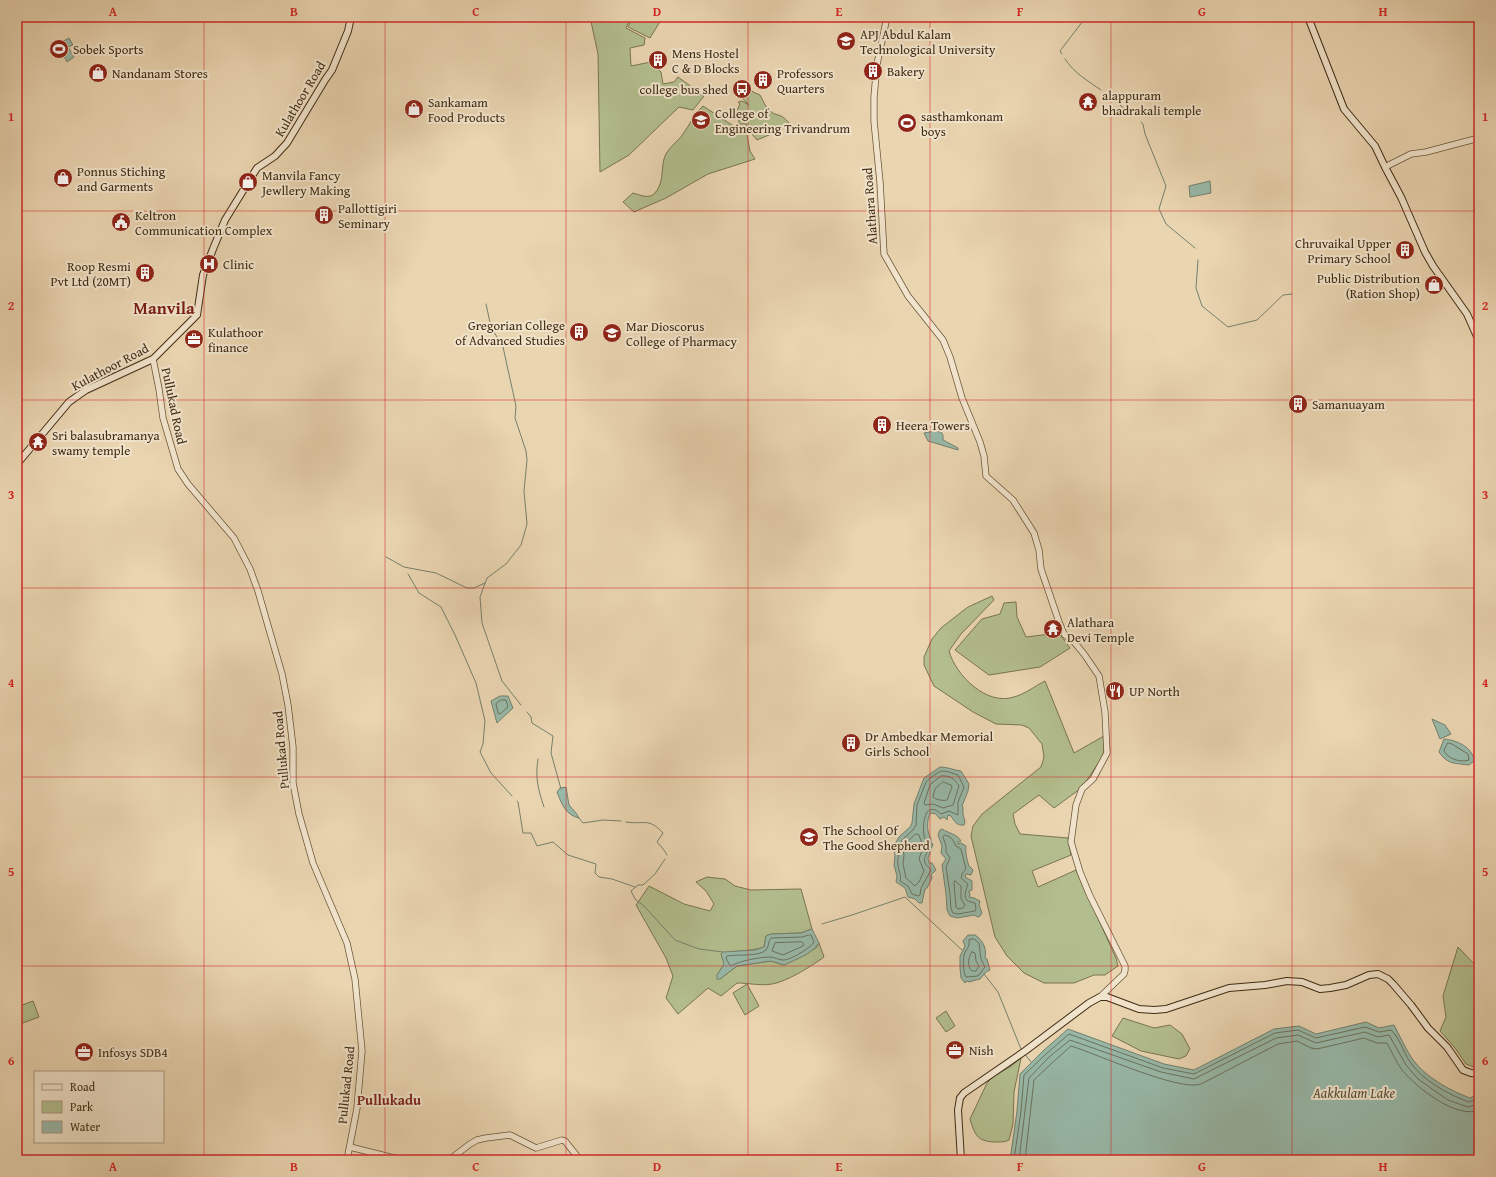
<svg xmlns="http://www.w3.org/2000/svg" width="1496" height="1177" font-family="'Gentium Book Plus',serif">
<rect width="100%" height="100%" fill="#ead5b1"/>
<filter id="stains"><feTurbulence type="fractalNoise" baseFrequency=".005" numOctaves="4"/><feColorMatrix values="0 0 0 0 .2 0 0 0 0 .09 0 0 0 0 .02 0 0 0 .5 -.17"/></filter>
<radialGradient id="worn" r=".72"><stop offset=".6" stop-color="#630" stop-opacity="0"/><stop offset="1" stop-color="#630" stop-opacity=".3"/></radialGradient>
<!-- green -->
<g fill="#b3be8e" stroke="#7a7450">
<path d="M590,17h41l-5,11 19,10 -1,7 -14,3 1,18 20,-4 10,10 2,12 11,-2 4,-5 26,19 -11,14 -14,-3 -50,48 -29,17 -2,-118z"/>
<path d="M633,17h28v3l-11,18 -22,-11z"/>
<path d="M750,89l3,3 7,3c3,5 5,12 10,16 7,6 10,1 19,12l-8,7 -24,10 -10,-12 -1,-4h-7v-3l-4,-6 5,-11 -2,-2 4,-1 7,4 -7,-7z"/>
<path d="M703,106l29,19 14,5 4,21 5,8 -47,15 -42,24 -32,14 -11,-10 10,-9c7,2 15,6 21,1 10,-10 7,-23 10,-35 3,-11 13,-16 19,-25 7,-10 11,-19 20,-28z"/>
<path d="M992,596l2,4 -33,34 -12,17c7,25 38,55 65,46 11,-3 21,-11 31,-16l29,72 30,-17 1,9 -2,11 -16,24 -7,9 -26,19 -15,-13 -26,19 2,10 5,10 48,4 3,17 -39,16 6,16 38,-17 40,88 2,8 -13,9h-11l-20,8h-30l-20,-10 -17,-17 -12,-19 -24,-101 2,-10 9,-12 59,-47 3,-10 -2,-13 -13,-16 -7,-3 -26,-1 -23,-12 -39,-26 -10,-21v-8l8,-18 9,-11 27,-21z"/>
<path d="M1016,602l1,15 9,20 33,-4 11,15 -30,19 -51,8 -34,-25 27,-31 18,-5 4,-11z"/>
<path d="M707,877l18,2 10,7 16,4 50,-1 11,40 -11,4 -30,1 -5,2 -2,11c-14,5 -29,3 -43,7l4,10 -8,11 3,4 17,-13 34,-5 13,4 32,-17 3,-5 5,14c-12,9 -38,25 -52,27 -11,2 -24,-1 -35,-1l-16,13 -13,-8 -30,26 -12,-16 7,-22 -7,-18 -30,-53 13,-19 35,18 26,7 4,-7 -8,-13 -10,-9z"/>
<path d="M1458,947l21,22v100l-13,-5 -11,-16 -15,-17 6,-14 -3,-21z"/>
<path d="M747,984l12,22 -14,9 -12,-22z"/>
<path d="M33,1001l6,16 -19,7 -3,-7v-10z"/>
<path d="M946,1011l9,15 -9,6 -10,-14z"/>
<path d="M1123,1018l31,10 16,-3 12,9 8,15 -4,7 -7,3 -38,-8 -29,-15z"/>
<path d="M1021,1058l-7,34 -1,32 -4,16c-4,2 -7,2 -12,2 -19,0 -22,-6 -27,-23l17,-36 8,-8 15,-8z"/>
</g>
<!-- water -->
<g fill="#98b9a9" stroke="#75806d">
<path d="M69,38l4,7 -5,2 6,10 -7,5 -6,-12 -9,5 -3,-6z"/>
<path d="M1210,181l1,12 -21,4 -1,-11z"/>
<path d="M935,431l6,1 2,3v5l15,8v2l-30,-9 -4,-8z"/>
<path d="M500,696h8l5,12 -16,15 -6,-22z"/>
<path d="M1432,719l13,6 6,9 -11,5z"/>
<path d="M1444,739c12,1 29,8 30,22l-5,4c-14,-2 -21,0 -30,-13z"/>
<path d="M940,767c8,0 13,3 21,4l8,13 -1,7 -6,15 1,1v7l2,8 -1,3c-7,1 -10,-4 -13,-9l-3,-1 -1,5 -3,-3 -4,2 -4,-5 -5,-1c-5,6 -4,20 0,26v4l2,1 -5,14 1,5h3l4,7 -5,5 1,3 -5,10 -2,1 -3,14h-3l-4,-4 -7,-2 -3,-9 -9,-6 1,-6 -3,-11 1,-10 -2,-8 6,-10 11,-10 2,-4 2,-19 10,-26z"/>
<path d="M566,787l3,18 7,8 3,5c-13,-3 -17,-13 -22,-26l3,-4z"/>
<path d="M942,829c6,4 15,5 19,12l-3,1v2l3,-1 5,3c-1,4 1,15 3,20l4,4 -2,5 -5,-1 -1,3 7,4v9l-3,1 1,4 -1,2 5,1 6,3 -1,4 3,8 -2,3 -2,1 -4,-2 -17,3 -7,-2 -3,-6 -1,-16 -4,-29 4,-6 -5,-6 1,-7 -4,-11 2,-5z"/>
<path d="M812,929l7,14c-8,12 -23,16 -35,22l-13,-4 -34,5 -17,13h-3v-4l7,-11 -3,-10 2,-2 32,-2 9,-3 2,-11 5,-2 30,-1z"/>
<path d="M968,935h7c8,5 12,14 10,23l2,1 3,11 -4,2 -6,7 -8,2 -2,1 -4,-1 -1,2 -4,-5 -1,-10v-12l5,-10 -2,-5z"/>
<path d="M1366,1022l13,6 15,-3c6,11 12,25 19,35 14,18 36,30 57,38l9,-4v66h-469l7,-49 3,-37 23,-23 25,-22 96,35 30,6 80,-41 25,-3 17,8z"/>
</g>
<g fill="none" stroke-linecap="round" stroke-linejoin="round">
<!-- shore -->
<g stroke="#6c725e" stroke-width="1">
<path d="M501,700h5l2,7 -8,7 -2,-1 -2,-9z"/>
<path d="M1448,743l4,1 16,10 1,6c-8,3 -21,-1 -25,-9z"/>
<path d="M941,771c7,0 11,2 17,4l6,12 -6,15v13l-9,-4 -8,3c-16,-15 -19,10 -17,22 1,4 4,7 4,12 0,6 -5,8 -3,15 1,3 4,4 6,7l-10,18 -1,7 -2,1 -6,-2 -4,-8 -8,-5c2,-7 -2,-10 -2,-16 -1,-7 2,-10 -1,-17l5,-8 11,-10 3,-5 1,-20 9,-23 7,-6z"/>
<path d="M941,776c9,-1 14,3 18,10l-6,19 -10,3 -10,-4 -8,1 -1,-2 6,-18z"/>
<path d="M943,782l8,3 1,2 -5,13c-3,1 -11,0 -14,-3l2,-8z"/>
<path d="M916,834l3,1 4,12 -4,12 5,12 -5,11 -4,4 -9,-8 -3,-14 1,-9 -1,-6 3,-6z"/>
<path d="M945,835c7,2 8,5 11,11l5,3 5,20 -4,5 -1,4 7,6c-1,4 -6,13 0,17 2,1 4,1 7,2l1,6 -1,2 -17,3 -5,-1 -2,-4 -1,-15 -4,-27 4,-9 -4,-6v-6l-3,-9z"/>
<path d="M955,881l6,5v13l4,6 -2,3 -5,1 -2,-2 -2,-24z"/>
<path d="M809,935h2l3,7c-2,5 -25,19 -31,18 -5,0 -8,-3 -13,-3 -9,0 -32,4 -39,9l-2,-2 -3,-6 1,-2c10,-2 32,1 39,-6 3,-3 2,-9 5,-12l31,-1z"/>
<path d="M974,939l5,4 2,16 4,8 -7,9 -12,1c-3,-5 -3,-15 -2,-22 2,-7 6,-6 5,-15z"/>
<path d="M802,942l2,2 -1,2 -20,9 -11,-4 3,-8z"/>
<path d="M972,952l3,1 1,8 3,5 -3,5h-4c-5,-4 -4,-14 0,-19z"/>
<path d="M1014,1160l7,-49 3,-36 22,-21 23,-20 94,34 31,6 81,-41 23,-3 18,8 49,-11 14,5 12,-2c9,8 12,22 19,32 12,18 39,33 59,40l10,-4"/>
<path d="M1019,1160l10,-82 20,-21 21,-17 91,32 33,7 82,-41 22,-3 18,8 49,-11 13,5 11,-2 17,30 12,14 30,21 20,7 11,-3"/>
<path d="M1025,1160l9,-80 19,-18 18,-16c26,8 109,46 130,38l77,-40 19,-3 14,7 6,1 47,-11 13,5h10c5,9 9,19 15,27 14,17 55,50 77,40"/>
</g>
<!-- stream -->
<g stroke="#75806d" stroke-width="1">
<path d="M1062,54l-2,-3 26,-34"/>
<path d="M1065,59c9,14 23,22 36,31"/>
<path d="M1110,97l21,17"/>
<path d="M1141,122l2,2 2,10 21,52 -7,23 7,15 29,24"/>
<path d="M1198,260l-2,28 6,18 26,21 29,-7 26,-25 9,-1"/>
<path d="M486,304l5,23 12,20 13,59 -1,12 11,33 1,9 -3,31 3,33 -6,21 -15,19 -19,14 -7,19 2,26 20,58 19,24"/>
<path d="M386,557l18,10 32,6 31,15h7l11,-5"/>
<path d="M408,574l11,19 22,14 14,28 21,48 9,38 -2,23 -3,8 11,21 21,23"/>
<path d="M527,712l4,5 1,6 21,13 -2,17 10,36"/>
<path d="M538,759c-3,19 0,30 6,48"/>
<path d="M517,801l1,1 5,31h8l6,13 16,-4 15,13 28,9 -1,9 4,4 13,2 23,8"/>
<path d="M579,818l4,5 20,-3 18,1"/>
<path d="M626,822c19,3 22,-5 37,11l-6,9 7,8 3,5"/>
<path d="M665,859l-10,15 -12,11h-5l-7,6 4,8 9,7 31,34 24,9 24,3"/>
<path d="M822,924l30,-9 53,-18 58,54"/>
<path d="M984,974l14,18 23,57"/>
<path d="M1024,1053l7,9"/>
</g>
<!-- tertiary casing -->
<g stroke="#6a563a" stroke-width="7">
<g id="tertiary">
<path d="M887,17l-10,47 -3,33v24l6,61 4,72 24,42 35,44 7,17 12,41 18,44 4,14 2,20 27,24 21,33 5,17 2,19 18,53 5,12 10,8 10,12 15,22 6,36 2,41 -14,26 -11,10 -6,16 -5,37 9,30 10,24 35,70v4l-1,4 -24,23"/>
<path d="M1385,167l26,-13 15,-2 53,-14"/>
<path d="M153,359l6,30 4,29 15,51 10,15 46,54 16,31 8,22 24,83 6,31 5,42v36l6,31 14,49 34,80 8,36 7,72 -5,57 -10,52"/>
<path d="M350,1147l52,13"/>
<path d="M449,1160l21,-16 7,-4 9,-2 24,-3 26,13 26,-8 3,1 15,19"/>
</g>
</g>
<!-- secondary casing -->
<g stroke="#402b13" stroke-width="8">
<g id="secondary">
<path d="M1308,17l36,92 31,37 10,21 16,30 24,55 8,14 34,48 12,27"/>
<path d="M17,464l52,-62 17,-12 67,-31 44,-44 6,-40 10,-26 12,-29 32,-52 18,-12 12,-13 38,-63 7,-10 16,-39 3,-14"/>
<path d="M961,1160l-3,-50 2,-12 4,-5 61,-42 64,-48 11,-6h7l32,12 15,1 12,-1 63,-21 36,-3 22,-4 15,1 18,7 10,-1 16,-3 23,-10 9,-1 10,5 5,5 18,21 17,23 19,19 16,23 8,3 8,1"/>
</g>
</g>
<!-- tertiary -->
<use href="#tertiary" stroke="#f1e4cc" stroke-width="5.5"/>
<!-- secondary -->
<use href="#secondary" stroke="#f1e4cc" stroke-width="6"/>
</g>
<!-- grid -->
<path fill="none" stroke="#d62828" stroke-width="1" stroke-opacity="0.55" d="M204,17v1143M385,17v1143M566,17v1143M748,17v1143M930,17v1143M1111,17v1143M1292,17v1143M17,211h1462M17,400h1462M17,588h1462M17,777h1462M17,966h1462"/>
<!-- icons -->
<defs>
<g id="university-disc" transform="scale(1)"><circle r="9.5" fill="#8f2418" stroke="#f1e4cc"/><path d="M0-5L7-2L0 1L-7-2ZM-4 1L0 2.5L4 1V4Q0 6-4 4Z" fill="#fff"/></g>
<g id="stadium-disc" transform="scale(1)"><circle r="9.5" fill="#8f2418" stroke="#f1e4cc"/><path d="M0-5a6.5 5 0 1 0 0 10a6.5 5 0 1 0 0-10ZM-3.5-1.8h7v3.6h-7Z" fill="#fff"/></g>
<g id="building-disc" transform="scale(1)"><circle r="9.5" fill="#8f2418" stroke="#f1e4cc"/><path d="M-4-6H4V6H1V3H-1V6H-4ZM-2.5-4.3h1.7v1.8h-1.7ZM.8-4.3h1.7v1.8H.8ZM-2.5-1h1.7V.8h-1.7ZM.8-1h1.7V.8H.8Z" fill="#fff"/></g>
<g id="shop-disc" transform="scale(1)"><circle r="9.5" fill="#8f2418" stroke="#f1e4cc"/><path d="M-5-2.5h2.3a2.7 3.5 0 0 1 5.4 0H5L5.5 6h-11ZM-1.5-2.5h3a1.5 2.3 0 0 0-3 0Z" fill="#fff"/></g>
<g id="bus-disc" transform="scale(1)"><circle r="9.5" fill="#8f2418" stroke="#f1e4cc"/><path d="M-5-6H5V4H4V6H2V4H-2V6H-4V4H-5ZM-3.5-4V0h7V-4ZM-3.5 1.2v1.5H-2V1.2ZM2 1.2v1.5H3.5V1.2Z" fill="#fff"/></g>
<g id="temple-disc" transform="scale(1)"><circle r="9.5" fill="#8f2418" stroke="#f1e4cc"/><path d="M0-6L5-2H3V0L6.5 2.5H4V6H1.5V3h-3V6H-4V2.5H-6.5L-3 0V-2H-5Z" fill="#fff"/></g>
<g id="civic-disc" transform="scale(1)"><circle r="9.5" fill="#8f2418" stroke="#f1e4cc"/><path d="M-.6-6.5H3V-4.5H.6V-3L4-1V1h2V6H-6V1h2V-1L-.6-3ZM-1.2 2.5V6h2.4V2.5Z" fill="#fff"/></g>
<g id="hospital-disc" transform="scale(1)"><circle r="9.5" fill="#8f2418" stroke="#f1e4cc"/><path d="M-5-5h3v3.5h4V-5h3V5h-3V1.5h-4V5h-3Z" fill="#fff"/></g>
<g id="office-disc" transform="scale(1)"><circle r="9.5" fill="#8f2418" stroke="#f1e4cc"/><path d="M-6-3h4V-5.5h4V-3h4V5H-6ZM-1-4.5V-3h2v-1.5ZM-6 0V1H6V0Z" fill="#fff"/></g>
<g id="restaurant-disc" transform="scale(1)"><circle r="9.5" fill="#8f2418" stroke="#f1e4cc"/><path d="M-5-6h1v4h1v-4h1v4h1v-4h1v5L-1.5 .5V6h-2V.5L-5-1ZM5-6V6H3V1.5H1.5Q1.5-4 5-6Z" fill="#fff"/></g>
<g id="school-disc" transform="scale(1)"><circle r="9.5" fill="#8f2418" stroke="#f1e4cc"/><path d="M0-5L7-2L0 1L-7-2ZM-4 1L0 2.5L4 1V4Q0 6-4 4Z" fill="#fff"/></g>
</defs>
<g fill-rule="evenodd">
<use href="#university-disc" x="846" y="41"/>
<use href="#stadium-disc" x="59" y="49"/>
<use href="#building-disc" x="658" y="60"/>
<use href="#building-disc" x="873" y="71"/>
<use href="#shop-disc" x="98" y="73"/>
<use href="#building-disc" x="763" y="80"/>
<use href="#bus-disc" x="742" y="89"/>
<use href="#temple-disc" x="1088" y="102"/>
<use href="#shop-disc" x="414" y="109"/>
<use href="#university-disc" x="701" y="120"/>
<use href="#stadium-disc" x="907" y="123"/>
<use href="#shop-disc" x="63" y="178"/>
<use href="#shop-disc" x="248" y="182"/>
<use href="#building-disc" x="324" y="215"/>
<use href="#civic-disc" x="121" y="222"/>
<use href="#building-disc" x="1405" y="250"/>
<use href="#hospital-disc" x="209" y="264"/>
<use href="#building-disc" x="145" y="273"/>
<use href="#shop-disc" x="1434" y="285"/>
<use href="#building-disc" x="579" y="332"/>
<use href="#university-disc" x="612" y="333"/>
<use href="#office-disc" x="194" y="339"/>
<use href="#building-disc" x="1298" y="404"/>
<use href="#building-disc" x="882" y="425"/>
<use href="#temple-disc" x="38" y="442"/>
<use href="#temple-disc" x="1053" y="629"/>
<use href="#restaurant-disc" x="1115" y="691"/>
<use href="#building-disc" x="851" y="743"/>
<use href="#school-disc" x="809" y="837"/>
<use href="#office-disc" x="955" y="1050"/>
<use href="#office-disc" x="84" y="1052"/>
</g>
<g text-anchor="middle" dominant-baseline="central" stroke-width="4" stroke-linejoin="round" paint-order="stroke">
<!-- poi labels -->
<g font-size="13" fill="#402b13" stroke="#f1e4cc" text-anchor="start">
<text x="860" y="34">APJ Abdul Kalam<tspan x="860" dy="15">Technological University</tspan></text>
<text x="73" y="49">Sobek Sports</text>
<text x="672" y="53">Mens Hostel<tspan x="672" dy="15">C &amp; D Blocks</tspan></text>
<text x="887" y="71">Bakery</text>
<text x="112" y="73">Nandanam Stores</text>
<text x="777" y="73">Professors<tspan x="777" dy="15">Quarters</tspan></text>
<text x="728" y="89" text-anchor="end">college bus shed</text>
<text x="1102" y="95">alappuram<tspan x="1102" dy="15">bhadrakali temple</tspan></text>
<text x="428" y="102">Sankamam<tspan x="428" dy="15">Food Products</tspan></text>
<text x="715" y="113">College of<tspan x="715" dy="15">Engineering Trivandrum</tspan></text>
<text x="921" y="116">sasthamkonam<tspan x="921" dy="15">boys</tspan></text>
<text x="77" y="171">Ponnus Stiching<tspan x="77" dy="15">and Garments</tspan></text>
<text x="262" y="175">Manvila Fancy<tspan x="262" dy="15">Jewllery Making</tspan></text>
<text x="338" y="208">Pallottigiri<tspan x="338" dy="15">Seminary</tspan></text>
<text x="135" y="215">Keltron<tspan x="135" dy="15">Communication Complex</tspan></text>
<text x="1391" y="243" text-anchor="end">Chruvaikal Upper<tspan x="1391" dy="15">Primary School</tspan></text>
<text x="223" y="264">Clinic</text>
<text x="131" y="266" text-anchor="end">Roop Resmi<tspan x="131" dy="15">Pvt Ltd (20MT)</tspan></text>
<text x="1420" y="278" text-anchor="end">Public Distribution<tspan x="1420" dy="15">(Ration Shop)</tspan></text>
<text x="565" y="325" text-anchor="end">Gregorian College<tspan x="565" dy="15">of Advanced Studies</tspan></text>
<text x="626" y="326">Mar Dioscorus<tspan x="626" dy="15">College of Pharmacy</tspan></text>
<text x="208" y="332">Kulathoor<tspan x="208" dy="15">finance</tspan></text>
<text x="1312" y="404">Samanuayam</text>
<text x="896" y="425">Heera Towers</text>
<text x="52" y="435">Sri balasubramanya<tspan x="52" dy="15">swamy temple</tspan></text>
<text x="1067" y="622">Alathara<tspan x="1067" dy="15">Devi Temple</tspan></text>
<text x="1129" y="691">UP North</text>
<text x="865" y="736">Dr Ambedkar Memorial<tspan x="865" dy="15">Girls School</tspan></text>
<text x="823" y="830">The School Of<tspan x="823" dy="15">The Good Shepherd</tspan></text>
<text x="969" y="1050">Nish</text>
<text x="98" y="1052">Infosys SDB4</text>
</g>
<!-- street labels -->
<g font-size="13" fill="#402b13" stroke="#f1e4cc">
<text transform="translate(300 99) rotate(-59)">Kulathoor Road</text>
<text transform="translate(870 206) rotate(-94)">Alathara Road</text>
<text transform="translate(110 367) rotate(-28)">Kulathoor Road</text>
<text transform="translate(174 406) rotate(78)">Pullukad Road</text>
<text transform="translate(281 750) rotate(-95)">Pullukad Road</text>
<text transform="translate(346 1085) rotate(-84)">Pullukad Road</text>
</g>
<!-- water labels -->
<g font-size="14" font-style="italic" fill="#564e38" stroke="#f1e4cc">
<text x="1354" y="1093">Aakkulam Lake</text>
</g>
<!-- neighbourhood labels -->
<g font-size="14" font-weight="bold" fill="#7a1f14" stroke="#f1e4cc">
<text x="389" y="1100">Pullukadu</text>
</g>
<!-- district labels -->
<g font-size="17" font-weight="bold" fill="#7a1f14" stroke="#f1e4cc">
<text x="164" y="307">Manvila</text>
</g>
</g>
<!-- margin -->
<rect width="1496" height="1177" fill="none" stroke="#ead5b1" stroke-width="44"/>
<!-- legend -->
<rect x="34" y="1071" width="130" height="72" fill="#f1e4cc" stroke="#aa9a82"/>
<rect x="42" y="1084" width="20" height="6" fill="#f1e4cc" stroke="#aa9a82"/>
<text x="70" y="1091" font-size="12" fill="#402b13">Road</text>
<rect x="42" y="1101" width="20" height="12" fill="#b3be8e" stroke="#aa9a82"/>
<text x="70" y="1111" font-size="12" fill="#402b13">Park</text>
<rect x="42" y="1121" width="20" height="12" fill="#98b9a9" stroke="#aa9a82"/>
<text x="70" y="1131" font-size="12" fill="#402b13">Water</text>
<rect x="22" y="22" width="1452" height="1133" fill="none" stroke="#d62828" stroke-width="1.5"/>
<g font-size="13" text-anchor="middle" font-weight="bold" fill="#d62828">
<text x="113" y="16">A</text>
<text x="294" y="16">B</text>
<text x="476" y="16">C</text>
<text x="657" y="16">D</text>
<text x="839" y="16">E</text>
<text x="1020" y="16">F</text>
<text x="1202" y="16">G</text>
<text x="1383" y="16">H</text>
<text x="11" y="121">1</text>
<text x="1485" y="121">1</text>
<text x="11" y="310">2</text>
<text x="1485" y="310">2</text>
<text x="11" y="499">3</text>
<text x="1485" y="499">3</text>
<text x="11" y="687">4</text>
<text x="1485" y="687">4</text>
<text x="11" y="876">5</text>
<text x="1485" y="876">5</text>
<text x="11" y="1065">6</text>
<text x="1485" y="1065">6</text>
<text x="113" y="1171">A</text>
<text x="294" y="1171">B</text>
<text x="476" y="1171">C</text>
<text x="657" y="1171">D</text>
<text x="839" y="1171">E</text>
<text x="1020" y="1171">F</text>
<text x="1202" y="1171">G</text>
<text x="1383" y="1171">H</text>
</g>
<rect width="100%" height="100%" filter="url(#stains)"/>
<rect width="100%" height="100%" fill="url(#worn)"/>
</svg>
